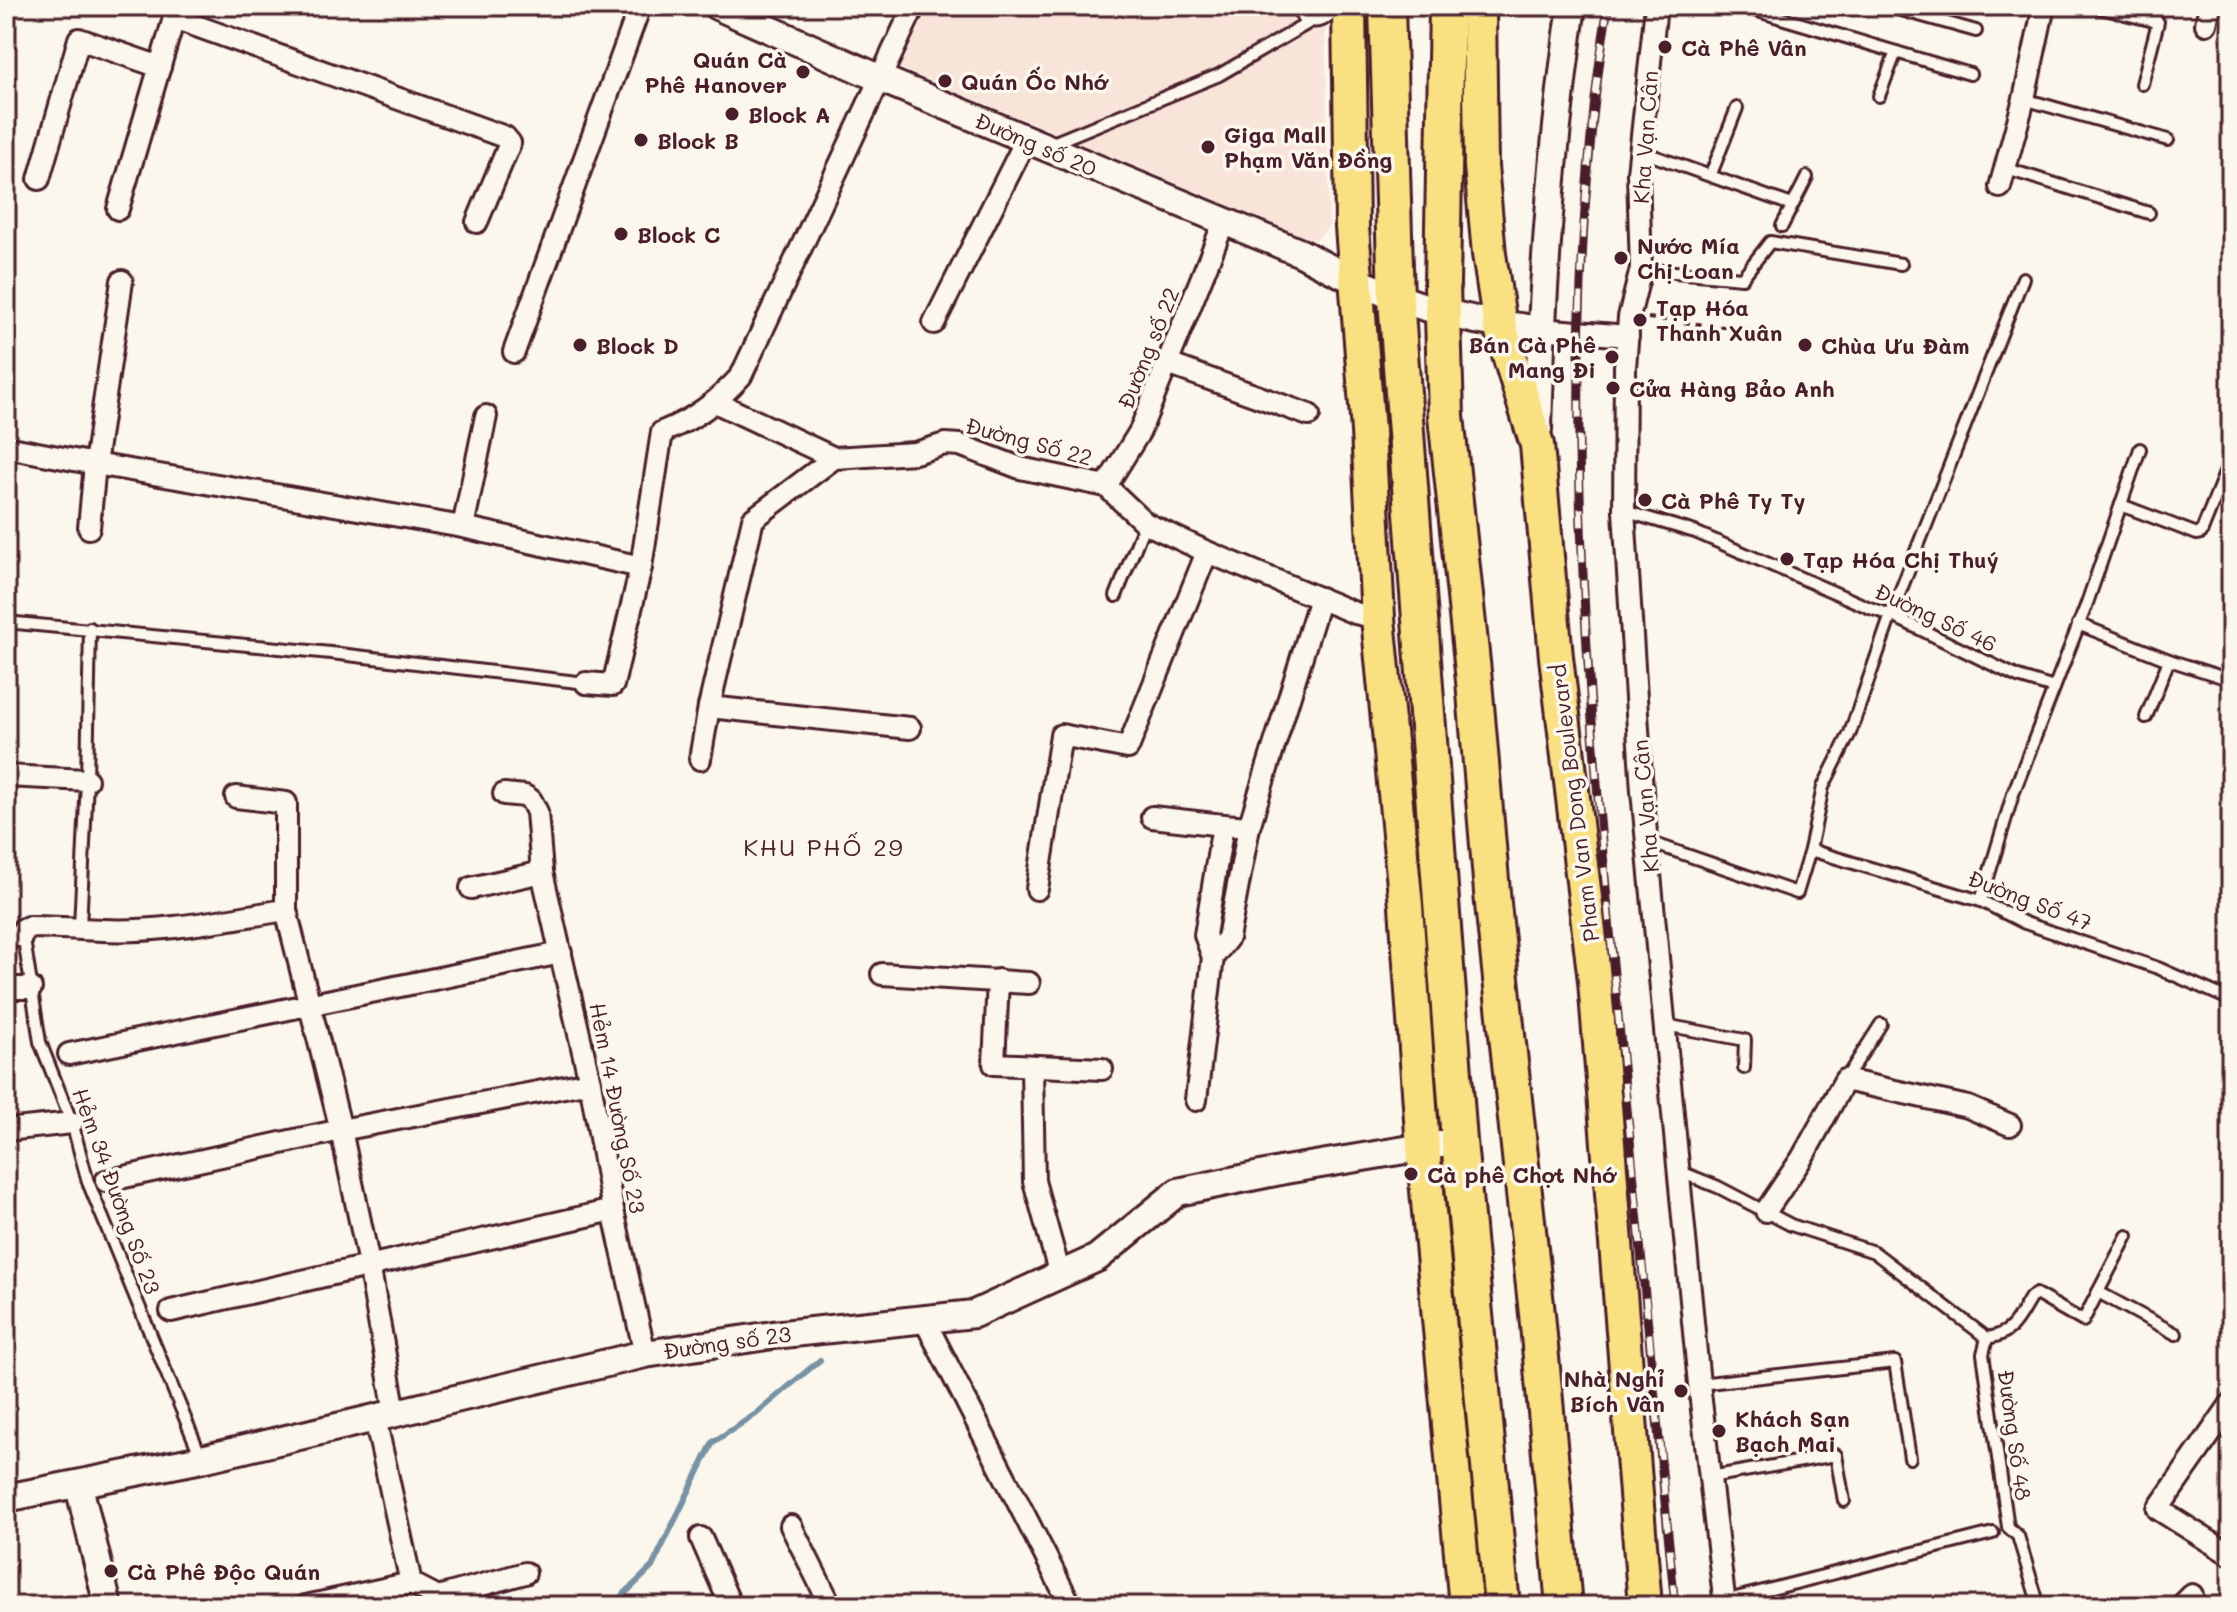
<svg xmlns="http://www.w3.org/2000/svg" width="2237" height="1612" font-family="Mali,sans-serif">
<rect width="100%" height="100%" fill="#fbf7ec"/>
<filter id="ink" filterUnits="userSpaceOnUse"><feTurbulence type="fractalNoise" baseFrequency=".0125" numOctaves="2"/><feDisplacementMap in="SourceGraphic" scale="16" xChannelSelector="R" yChannelSelector="G"/><feConvolveMatrix kernelMatrix="1 2 1 2 8 2 1 2 1" color-interpolation-filters="sRGB"/></filter>
<g filter="url(#ink)">
<!-- built -->
<path fill="#f8e4d8" d="M929,6h396l4,220 -14,15 -415,-173z"/>
<g fill="none" stroke-linecap="round" stroke-linejoin="round">
<!-- stream -->
<path stroke="#7692a4" stroke-width="6" d="M609,1606l6,-3 37,-36 61,-125 43,-28 64,-54"/>
<!-- service casing -->
<g stroke="#4a1f2b" stroke-width="16">
<g id="service">
<path d="M1295,6l9,13c14,6 26,1 30,-13"/>
<path d="M1741,6l229,68"/>
<path d="M1887,6l89,25"/>
<path d="M2092,6l66,16 -16,62"/>
<path d="M2153,21l5,-15"/>
<path d="M1879,96l17,-44"/>
<path d="M2024,99l144,41"/>
<path d="M1048,145l171,-70 91,-53"/>
<path d="M1640,151l152,54"/>
<path d="M2007,169l142,44"/>
<path d="M1711,174l26,-66"/>
<path d="M1782,226l25,-49"/>
<path d="M1641,269l101,9 28,-36 131,22"/>
<path d="M2121,505l76,29 4,-1 30,-75"/>
<path d="M1624,511l71,21 175,76 21,7 127,62 36,11"/>
<path d="M1116,596l29,-73"/>
<path d="M6,622l325,31 255,30"/>
<path d="M2078,624l91,36 62,20"/>
<path d="M2146,717l23,-57"/>
<path d="M1649,842l148,51 13,-43 13,-63 27,-54 41,-118 132,-337"/>
<path d="M1810,850l171,51 44,22 133,45 73,32"/>
<path d="M1981,901l32,-107 73,-188 54,-157"/>
<path d="M80,927l7,-147 3,-152"/>
<path d="M23,933l17,109 32,81 16,59 113,275"/>
<path d="M1665,1025l80,15 -1,28"/>
<path d="M1845,1080l36,-56"/>
<path d="M1678,1171l40,16 73,38 83,27 113,86"/>
<path d="M2098,1292l78,42"/>
<path d="M1699,1384l196,-22 15,96"/>
<path d="M1710,1477l126,-22 8,46"/>
<path d="M1724,1601l269,-68"/>
<path d="M2039,1606l-21,-70 -10,-9 -25,-173 4,-16c27,-4 31,-20 44,-41l5,-3 47,27 44,-85"/>
</g>
</g>
<!-- minor casing -->
<g stroke="#4a1f2b" stroke-width="26">
<g id="minor">
<path d="M1656,6l-18,167 3,96 -12,48 -4,50 -1,144 18,280 57,593 26,222"/>
<path d="M174,18l331,119 5,6 -33,79"/>
<path d="M2206,24l4,-18"/>
<path d="M39,179l40,-140 81,28"/>
<path d="M2000,187l24,-88 20,-93"/>
<path d="M118,209l56,-191 -2,-12"/>
<path d="M934,323l92,-183"/>
<path d="M1540,329l88,7"/>
<path d="M514,352l126,-346"/>
<path d="M1168,364l141,51"/>
<path d="M717,403l117,55"/>
<path d="M6,447l89,17 27,-183"/>
<path d="M1106,486l34,-55 84,-209"/>
<path d="M463,527l23,-111"/>
<path d="M89,528l6,-64 368,63 178,40"/>
<path d="M586,683l27,2 28,-118 21,-135c33,-13 55,-30 79,-56l173,-370"/>
<path d="M709,707l201,21"/>
<path d="M700,759l9,-52 44,-188 81,-61 81,-5 30,-9 15,1 60,23 86,18 39,37 62,29 148,61 23,5"/>
<path d="M6,776l81,4"/>
<path d="M504,794l21,2 6,4 6,12 5,60 48,210 23,128 32,144"/>
<path d="M236,797l50,6v107l55,220 28,134 26,149"/>
<path d="M1152,817l71,8"/>
<path d="M471,888l71,-16"/>
<path d="M1037,889l24,-154 67,13 79,-196"/>
<path d="M23,929l5,-2c25,0 49,2 74,3 61,3 124,-11 184,-20"/>
<path d="M6,936h16"/>
<path d="M1213,957l-8,-22 18,-110 26,2"/>
<path d="M882,974l147,9"/>
<path d="M998,980l-4,84 108,5"/>
<path d="M6,988h25"/>
<path d="M69,1054l492,-101"/>
<path d="M1032,1067l2,114 26,94"/>
<path d="M1196,1100l17,-143 15,-19 21,-111 71,-229"/>
<path d="M6,1130l66,-7"/>
<path d="M106,1181l235,-51 249,-48"/>
<path d="M1766,1211l36,-53 43,-78 123,27 42,18"/>
<path d="M171,1311l442,-101"/>
<path d="M924,1319l147,287"/>
<path d="M2231,1404l-73,105 73,46"/>
<path d="M375,1418l36,165"/>
<path d="M791,1526l40,80"/>
<path d="M701,1538l30,68"/>
<path d="M306,1606l105,-23 27,14 87,-24"/>
<path d="M2181,1606l11,-11"/>
</g>
</g>
<!-- tertiary casing -->
<g stroke="#4a1f2b" stroke-width="32">
<g id="tertiary">
<path d="M717,6l162,72 422,175c75,42 153,70 239,76"/>
<path d="M1538,429c4,-145 13,-280 34,-423"/>
<path d="M79,1486l29,120"/>
<path d="M6,1498l196,-39 443,-105 128,-19 201,-21 123,-56 81,-66 107,-22 174,-29"/>
</g>
</g>
<!-- primary casing -->
<g stroke="#4a1f2b" stroke-width="38">
<g id="primary">
<path d="M1349,6l3,221 16,204 10,187 28,288 17,242 43,458"/>
<path d="M1479,6l2,160 8,88 11,72 37,119 19,212 39,324 50,625"/>
</g>
</g>
<!-- trunk casing -->
<g stroke="#4a1f2b" stroke-width="40">
<g id="trunk">
<path d="M1387,6l9,293 63,842 43,465"/>
<path d="M1447,6l-5,278 4,132 28,265 19,223 44,410 27,292"/>
</g>
</g>
<!-- path -->
<path stroke="#4a1f2b" stroke-width="4" stroke-dasharray="6 6" stroke-linecap="butt" d="M1648,318l109,13"/>
<!-- service -->
<use href="#service" stroke="#fbf7ec" stroke-width="10"/>
<!-- minor -->
<use href="#minor" stroke="#fbf7ec" stroke-width="20"/>
<!-- tertiary -->
<use href="#tertiary" stroke="#fbf7ec" stroke-width="26"/>
<!-- primary -->
<use href="#primary" stroke="#f9e181" stroke-width="32"/>
<!-- trunk -->
<use href="#trunk" stroke="#f9e181" stroke-width="34"/>
<!-- rail casing -->
<g stroke="#4a1f2b" stroke-width="9">
<path id="rail" d="M1608,6c-52,319 -25,638 5,957 21,215 42,429 62,643"/>
</g>
<!-- rail -->
<use href="#rail" stroke="#fbf7ec" stroke-width="6" stroke-dasharray="18" stroke-linecap="butt"/>
</g>
</g>
<!-- markers -->
<g fill="#4a1f2b" stroke="#fbf7ec" stroke-width="3">
<circle cx="1665" cy="47" r="8"/>
<circle cx="803" cy="72" r="8"/>
<circle cx="945" cy="81" r="8"/>
<circle cx="732" cy="114" r="8"/>
<circle cx="641" cy="140" r="8"/>
<circle cx="1208" cy="147" r="8"/>
<circle cx="621" cy="234" r="8"/>
<circle cx="1621" cy="258" r="8"/>
<circle cx="1640" cy="320" r="8"/>
<circle cx="580" cy="345" r="8"/>
<circle cx="1805" cy="345" r="8"/>
<circle cx="1612" cy="357" r="8"/>
<circle cx="1613" cy="388" r="8"/>
<circle cx="1645" cy="500" r="8"/>
<circle cx="1787" cy="559" r="8"/>
<circle cx="1411" cy="1174" r="8"/>
<circle cx="1681" cy="1391" r="8"/>
<circle cx="1719" cy="1431" r="8"/>
<circle cx="111" cy="1571" r="8"/>
</g>
<g text-anchor="middle" dominant-baseline="central" stroke-width="7" stroke-linejoin="round" paint-order="stroke">
<!-- poi labels -->
<g font-size="22" font-weight="bold" fill="#4a1f2b" stroke="#fbf7ec" text-anchor="start">
<text x="1681" y="47">Cà Phê Vân</text>
<text x="787" y="59" text-anchor="end">Quán Cà<tspan x="787" dy="25">Phê Hanover</tspan></text>
<text x="961" y="81">Quán Ốc Nhớ</text>
<text x="748" y="114">Block A</text>
<text x="1224" y="134">Giga Mall<tspan x="1224" dy="25">Phạm Văn Đồng</tspan></text>
<text x="657" y="140">Block B</text>
<text x="637" y="234">Block C</text>
<text x="1637" y="245">Nước Mía<tspan x="1637" dy="25">Chị Loan</tspan></text>
<text x="1656" y="307">Tạp Hóa<tspan x="1656" dy="25">Thanh Xuân</tspan></text>
<text x="1596" y="344" text-anchor="end">Bán Cà Phê<tspan x="1596" dy="25">Mang Đi</tspan></text>
<text x="596" y="345">Block D</text>
<text x="1821" y="345">Chùa Ưu Đàm</text>
<text x="1629" y="388">Cửa Hàng Bảo Anh</text>
<text x="1661" y="500">Cà Phê Ty Ty</text>
<text x="1803" y="559">Tạp Hóa Chị Thuý</text>
<text x="1427" y="1174">Cà phê Chợt Nhớ</text>
<text x="1665" y="1378" text-anchor="end">Nhà Nghỉ<tspan x="1665" dy="25">Bích Vân</tspan></text>
<text x="1735" y="1418">Khách Sạn<tspan x="1735" dy="25">Bạch Mai</tspan></text>
<text x="127" y="1571">Cà Phê Độc Quán</text>
</g>
<!-- street labels -->
<g font-size="22" fill="#4a1f2b" stroke="#fbf7ec">
<text transform="translate(1645 137) rotate(-86)">Kha Vạn Cân</text>
<text transform="translate(1036 144) rotate(23)">Đường số 20</text>
<text transform="translate(1148 348) rotate(-68)">Đường số 22</text>
<text transform="translate(1029 441) rotate(15)">Đường Số 22</text>
<text transform="translate(1936 617) rotate(25)">Đường Số 46</text>
<text transform="translate(1574 803) rotate(-97)">Pham Van Dong Boulevard</text>
<text transform="translate(1645 806) rotate(-95)">Kha Vạn Cân</text>
<text transform="translate(2030 900) rotate(21)">Đường Số 47</text>
<text transform="translate(618 1108) rotate(79)">Hẻm 14 Đường Số 23</text>
<text transform="translate(117 1191) rotate(70)">Hẻm 34 Đường Số 23</text>
<text transform="translate(727 1342) rotate(-8)">Đường số 23</text>
<text transform="translate(2015 1435) rotate(82)">Đường Số 48</text>
</g>
<!-- neighbourhood labels -->
<g font-size="24" letter-spacing="2" fill="#4a1f2b" stroke="#fbf7ec">
<text x="824" y="846">KHU PHỐ 29</text>
</g>
</g>
<!-- margin -->
<rect width="2237" height="1612" fill="none" stroke="#fbf7ec" stroke-width="32"/>
<rect x="16" y="16" width="2205" height="1580" fill="none" stroke="#4a1f2b" stroke-width="3" filter="url(#ink)"/>
</svg>
